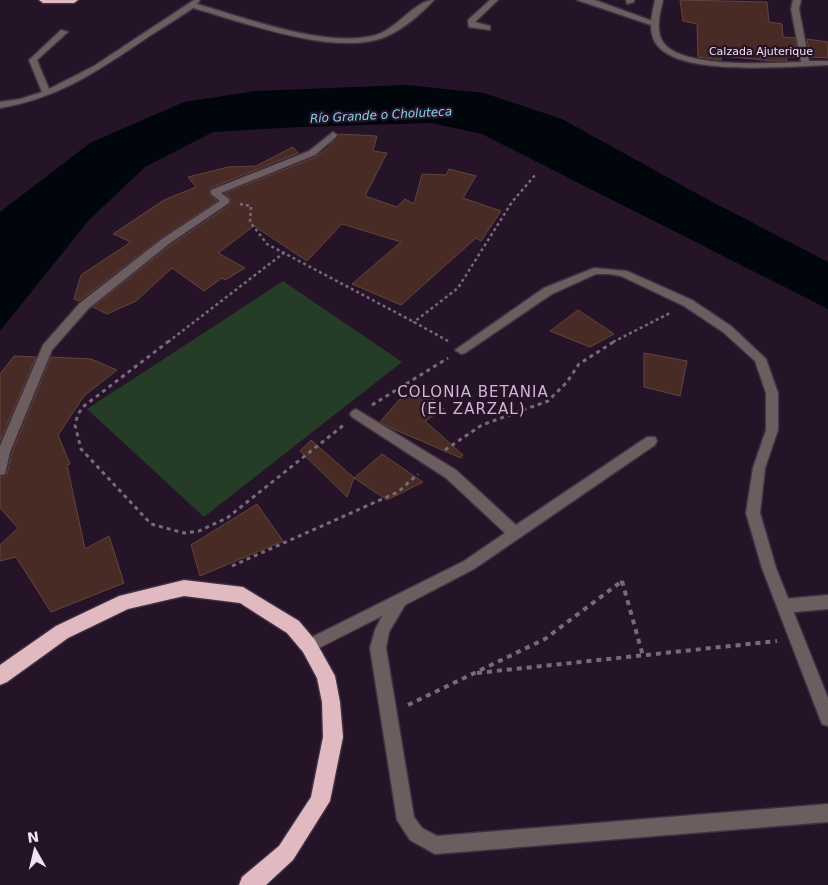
<svg xmlns="http://www.w3.org/2000/svg" width="828" height="885" font-family="'DejaVu Sans',sans-serif">
<rect width="100%" height="100%" fill="#251327"/>
<!-- green -->
<path fill="#253c27" d="M283,281l119,81 -198,155 -117,-108z"/>
<!-- water -->
<path fill="#00060c" d="M406,85l78,8 78,26 141,78 125,65v47l-346,-175 -51,-11 -132,4 -86,5 -68,35 -56,53 -89,111v-119l90,-69 94,-41 72,-11z"/>
<!-- building -->
<g fill="#492b25" stroke="#64443d">
<path d="M680,0l87,2 2,20 13,2 1,13 12,1 3,19h-12l1,4h-12l-54,-5v4l-23,-3 -1,-33 -14,-3z"/>
<path d="M807,39l21,3v16l-18,-1z"/>
<path d="M339,134l38,2 -4,15 14,2 -22,43 32,11 8,-8 9,5 8,-30 24,1 3,-6 27,7 -13,22 38,13 -20,30 -5,-3 -75,67 -49,-21 49,-42 -59,-18 -35,37 -53,-35 -36,27 27,15 -20,12 -3,-2 -18,13 -32,-23 -36,33 -29,13 -14,-7 78,-62 59,-40 1,-6 -6,-6 91,-36 13,-10z"/>
<path d="M293,147l5,6 -88,35v7l7,6 -56,37 -82,63 -5,-2 7,-24 50,-33 -18,-8 51,-34 32,-13 -8,-10 40,-10 28,-1z"/>
<path d="M578,310l36,24 -24,13 -40,-16z"/>
<path d="M644,353l43,8 -7,35 -36,-9z"/>
<path d="M14,356l22,1 -36,84v-67z"/>
<path d="M51,357l40,2 26,11 -33,26 -26,39 12,29 -3,1 18,84 24,-13 15,47 -73,29 -35,-55 -16,4v-16l18,-17 -18,-20v-31l7,-3 5,-21z"/>
<path d="M420,387l24,22 -19,12 38,34 -2,3 -70,-30 -11,-6 19,-22z"/>
<path d="M311,440l43,38 -7,19 -47,-46z"/>
<path d="M382,454l41,28 -36,18 -33,-22z"/>
<path d="M257,504l26,37 -83,35 -9,-31z"/>
</g>
<g fill="none" stroke-linecap="round" stroke-linejoin="round">
<!-- lane casing -->
<g stroke="#413043" stroke-width="3">
<g id="lane">
<path d="M194,0h6l-3,4c49,14 130,45 179,31 21,-6 39,-35 58,-35 -13,14 -32,30 -49,37 -49,20 -142,-15 -192,-29 -14,10 -30,19 -45,29 -49,33 -88,61 -148,71v-6l20,-3 22,-7 -13,-32 32,-30 7,2 -31,28 12,29 45,-23z"/>
<path d="M490,0h8l-23,22 15,4v4l-21,-3 -1,-7z"/>
<path d="M577,0h18l63,23 -7,2z"/>
<path d="M626,0h8v2l-7,2z"/>
<path d="M828,595v14l-44,4 -5,-2 -2,-5 2,-5 5,-2z"/>
</g>
</g>
<!-- street casing -->
<g stroke="#413043" stroke-width="3">
<g id="street">
<path d="M655,0h8c-3,13 -8,30 0,42 18,27 107,21 138,20l-10,-53 2,-9h8l-2,9 10,52h19v4c-38,1 -147,12 -171,-20 -10,-13 -5,-31 -2,-45z"/>
<path d="M333,132l4,3 -1,2 -21,18 -94,38 8,6v4l-59,40 -82,66 -36,41 -42,102 -5,22 -5,1v-29l43,-101 37,-42 82,-64 58,-38 -9,-7v-4l98,-39z"/>
<path d="M594,268l33,3 65,29 39,26 35,33 12,34v37l-13,38 -5,45 16,55 52,130v28l-6,-2 -60,-156 -16,-55 7,-45 13,-38v-37l-11,-32 -32,-29 -39,-26 -63,-30 -12,-2h-13l-44,20 -87,59 -4,1 -6,-4 89,-62z"/>
<path d="M356,409l100,61 60,55 131,-88h8l2,4 -2,4 -181,124 -69,36 -16,27 -3,16 28,169 8,11 15,8 391,-32v18l-393,32 -25,-14 -13,-20 -27,-172 5,-18 7,-14 -73,37 -5,-2 -2,-5 2,-5 160,-80 41,-28 -59,-55 -94,-61 -2,-3 2,-3z"/>
</g>
</g>
<!-- highway casing -->
<g stroke="#413043" stroke-width="3">
<g id="highway">
<path d="M39,0h39l-4,3h-31z"/>
<path d="M184,580l59,7 56,34 16,19 20,36 5,26 3,35 -13,64 -37,59 -27,25h-27l3,-8 37,-31 32,-49 12,-60 -1,-35 -5,-24 -14,-26 -16,-19 -47,-30 -56,-7 -56,13 -60,29 -61,44 -7,3v-20l56,-39 63,-30z"/>
</g>
</g>
<!-- path-far2 -->
<g stroke="#796a7b" stroke-width="2.5" stroke-dasharray="3 3" stroke-linecap="butt">
<path d="M240,204l11,2 -1,16 17,22 147,78"/>
<path d="M448,341l-34,-19 44,-34 54,-86 24,-28"/>
<path d="M168,342l117,-90"/>
<path d="M613,342l57,-29"/>
</g>
<!-- path-far1 -->
<g stroke="#796a7b" stroke-width="3" stroke-dasharray="4 4" stroke-linecap="butt">
<path d="M169,341l-85,65 -6,8 -3,11 6,24 70,75 33,9 15,-2 28,-13 118,-94"/>
<path d="M372,405l76,-47"/>
<path d="M445,450l37,-25 66,-24 19,-19 12,-18 36,-23"/>
<path d="M232,566l166,-74 20,-18"/>
<path d="M620,582h2"/>
</g>
<!-- path -->
<g stroke="#796a7b" stroke-width="4" stroke-dasharray="5 5" stroke-linecap="butt">
<path d="M622,581l21,75"/>
<path d="M477,673l300,-32"/>
<path d="M408,705l137,-66 77,-58"/>
</g>
<!-- lane -->
<use href="#lane" fill="#6c5d5f" fill-rule="evenodd"/>
<!-- street -->
<use href="#street" fill="#6c5d5f" fill-rule="evenodd"/>
<!-- highway -->
<use href="#highway" fill="#e1bac1" fill-rule="evenodd"/>
</g>
<g text-anchor="middle" dominant-baseline="central" stroke-width="4.5" stroke-linejoin="round" paint-order="stroke">
<!-- far-street labels -->
<g font-size="11" fill="#efe3f1" stroke="#251327">
<text x="761" y="51">Calzada Ajuterique</text>
</g>
<!-- far-water labels -->
<g font-size="12" font-style="italic" fill="#80d5eb" stroke="#251327">
<text transform="translate(381 115) rotate(-3)">Río Grande o Choluteca</text>
</g>
<!-- neighbourhood labels -->
<g font-size="15" letter-spacing="1" fill="#cfb6d1" stroke="#251327">
<text x="473" y="392">COLONIA BETANIA<tspan x="473" dy="17">(EL ZARZAL)</tspan></text>
</g>
</g>
<!-- north arrow -->
<g transform="translate(35 850) rotate(352)" stroke="#251327" stroke-width="4" paint-order="stroke">
<path d="M0-4L9 19L0 12L-9 19Z" fill="#efe3f1"/>
<text y="-8" font-size="14" font-weight="bold" text-anchor="middle" fill="#efe3f1">N</text>
</g>
</svg>
